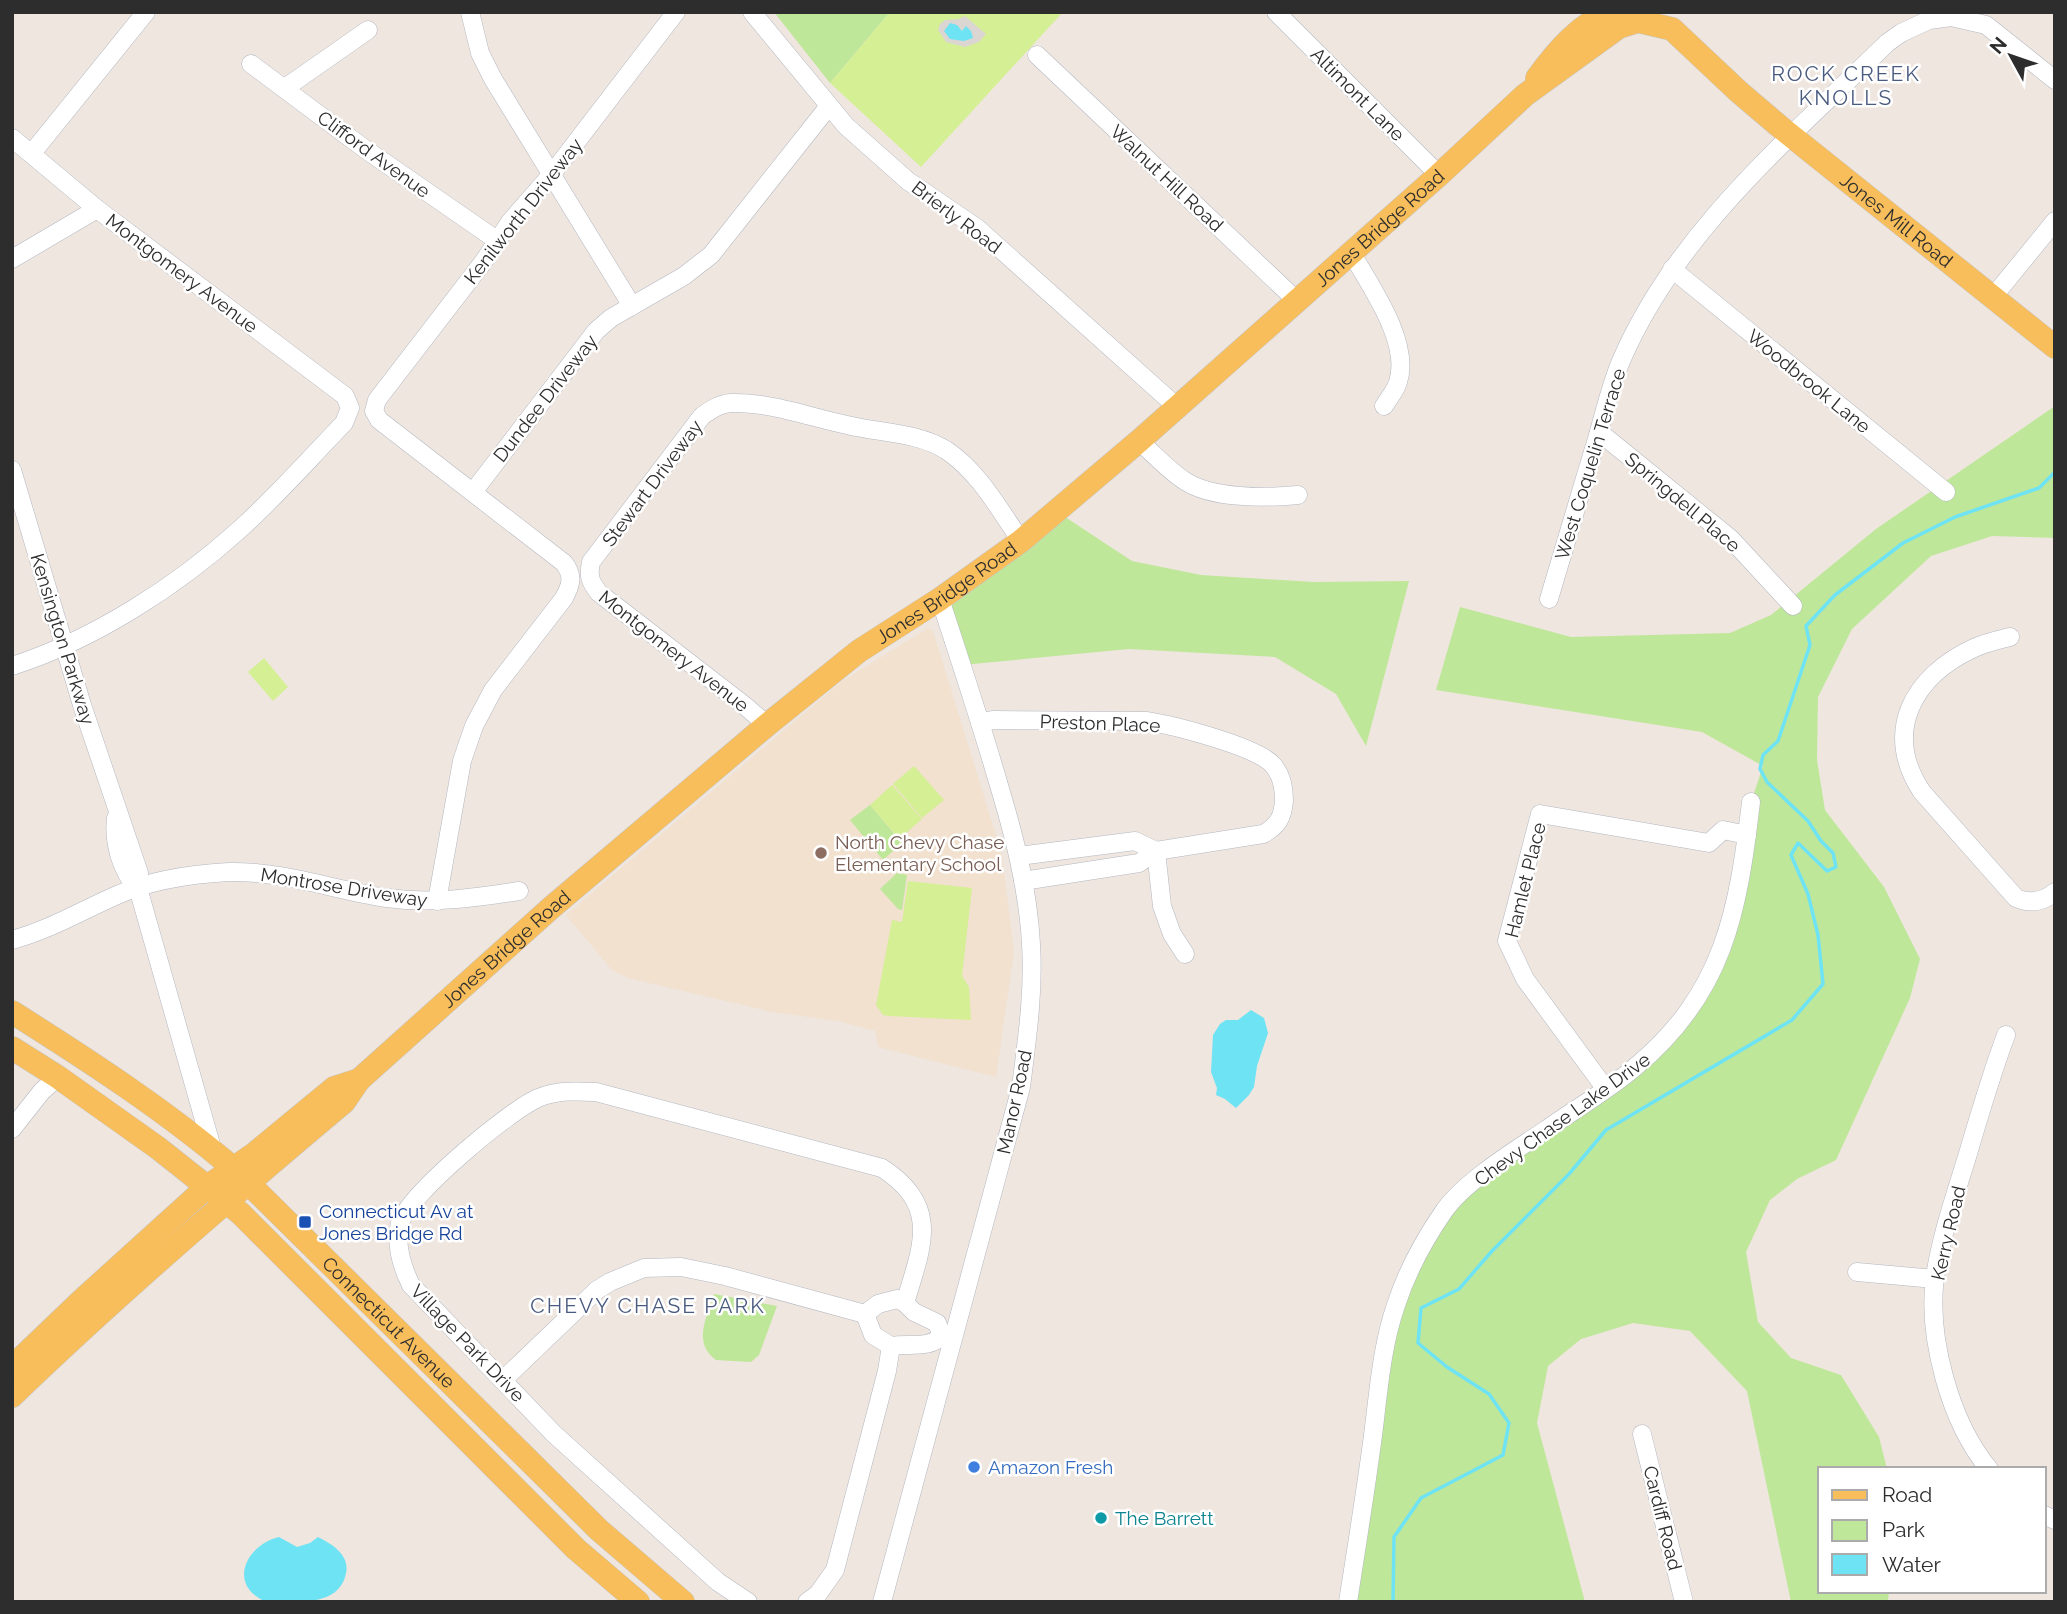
<svg xmlns="http://www.w3.org/2000/svg" width="2067" height="1614" font-family="Raleway,sans-serif">
<rect width="100%" height="100%" fill="#efe6df"/>
<!-- education -->
<path fill="#f1e1ce" d="M928,628l5,3 69,224 12,97 -18,125 -118,-30 -3,-16 -37,-10 -66,-9 -144,-34 -16,-8 -46,-55 275,-233z"/>
<!-- green -->
<g fill="#bfe799">
<path d="M774,12h116l-60,71z"/>
<path d="M2055,406v132l-63,-2 -61,20 -79,73 -34,68 -1,63 8,50 59,77 36,72 -10,39 -74,162 -39,19 -27,21 -24,52 12,70 33,36 50,17 38,62 8,32h-67v122h69l-1,11h-97l-44,-211 -57,-60 -57,-8 -52,16 -33,27 -11,57 48,179h-237l47,-295 51,-99 215,-164 60,-91 30,-151 12,-36 -61,-34 -266,-42 24,-83 111,30 159,-4 41,-18 105,-86z"/>
<path d="M1056,511l76,50 69,14 113,7 95,-1 -43,165 -30,-52 -61,-37 -146,-8 -167,16 -22,-66z"/>
<path d="M870,805l32,38 -19,17 -33,-40z"/>
<path d="M897,873l10,2 -5,35 -4,-1 -18,-20z"/>
<path d="M714,1294l63,12 -18,49 -8,7 -35,-2c-24,-18 -9,-42 -2,-66z"/>
</g>
<!-- pitch -->
<g fill="#d5ef95">
<path d="M890,12h173l-142,155 -91,-84z"/>
<path d="M264,658l24,29 -15,14 -25,-29z"/>
<path d="M914,766l30,34 -22,18 -29,-34z"/>
<path d="M892,785l30,34 -23,20 -29,-34z"/>
<path d="M908,881l64,7 -10,88 7,11 2,33 -82,-4 -6,-1 -7,-10 16,-85 10,2z"/>
</g>
<!-- plaza -->
<path fill="#dbd6d2" d="M965,16l21,18 -7,8 -14,5 -19,-5 -8,-12 2,-6 5,-4 14,-1z"/>
<!-- water -->
<g fill="#6ee3f4">
<path d="M950,23l7,2 5,6 4,-5 5,5 2,7 -9,3 -14,-2 -6,-8z"/>
<path d="M1251,1010l13,8 4,15 -11,33 -3,21 -5,8 -13,13 -11,-9 -9,-4 1,-7 -6,-16 2,-37 7,-11 6,-4h12z"/>
<path d="M279,1537l18,10 13,-4 8,-6c14,7 32,18 28,36 -5,28 -36,29 -57,29 -9,0 -20,2 -27,-2 -35,-19 -13,-56 17,-63z"/>
</g>
<g fill="none" stroke-linecap="round" stroke-linejoin="round">
<!-- stream -->
<path stroke="#6ee3f4" stroke-width="3.5" d="M1393,1602l1,-65 27,-39 82,-43 6,-32 -20,-29 -42,-27 -29,-24 3,-35 38,-19 33,-38 77,-77 37,-44 186,-110 31,-36 -5,-49 -10,-41 -17,-39 7,-12 29,28 9,-4 -3,-14 -12,-12 -13,-20 -41,-39 -7,-13 3,-14 15,-14 32,-96 -4,-19 29,-31 68,-52 52,-26 84,-29 16,-16"/>
<!-- minor casing -->
<g stroke="#b3b7c1" stroke-width="19">
<g id="minor">
<path d="M470,12l10,41 13,26 139,227"/>
<path d="M752,12l94,114 62,55 69,47 199,178"/>
<path d="M1276,12l163,163"/>
<path d="M1037,55l259,245"/>
<path d="M251,64l114,85 133,92"/>
<path d="M285,88l83,-58"/>
<path d="M12,138l85,71 248,187 5,12 -6,15c-35,36 -68,74 -105,107 -63,57 -146,110 -227,136"/>
<path d="M32,153l114,-141"/>
<path d="M1351,252c19,34 60,90 47,130 -2,8 -9,16 -14,24"/>
<path d="M12,259l85,-50"/>
<path d="M1672,269l274,223"/>
<path d="M1993,297l62,-76"/>
<path d="M1599,432l132,107 62,67"/>
<path d="M1139,441c15,13 29,29 46,40 27,18 81,17 113,14"/>
<path d="M12,470l70,235 57,168 -1,15 76,267"/>
<path d="M473,492l123,-161 15,-13 73,-42 27,-21 118,-149"/>
<path d="M1549,599c16,-53 31,-105 47,-157 8,-27 14,-55 25,-81 56,-130 168,-222 266,-318l14,-10 28,-13 22,-3 35,8 69,55"/>
<path d="M2010,637c-12,3 -25,6 -36,11 -61,28 -92,84 -52,144l94,106c14,6 27,4 39,-6"/>
<path d="M980,722l14,-2 152,1c26,4 110,25 127,44 8,9 11,23 11,35 -1,17 -6,26 -21,34l-107,17 -17,12 -116,18"/>
<path d="M767,725l-23,-20 -145,-112c-9,-11 -11,-17 -8,-31l111,-146c10,-7 17,-12 29,-13 39,-1 78,14 116,22 33,8 70,7 99,25 33,22 53,59 75,91"/>
<path d="M116,818c-3,23 5,54 22,70"/>
<path d="M1156,851l6,55 10,28 13,20"/>
<path d="M1019,856l116,-15 21,10"/>
<path d="M437,901l25,-140 12,-35 19,-36 71,-92c7,-13 10,-22 0,-35l-185,-143 -5,-9 3,-11 107,-139 26,-39 41,-47 125,-163"/>
<path d="M12,940c37,-10 69,-29 103,-44 35,-16 77,-22 114,-24 54,-1 105,18 158,26 45,6 88,0 132,-7"/>
<path d="M1605,1088l-80,-109 -18,-38 33,-127 169,29 14,-13 24,5"/>
<path d="M12,1129l30,-38 16,-14"/>
<path d="M1857,1272l78,7"/>
<path d="M865,1314l8,21 18,11c18,-3 38,3 51,-10"/>
<path d="M865,1314l13,-10 19,-5 8,4 9,9 23,11 5,13"/>
<path d="M503,1380l94,-90 13,-8 34,-14 37,-1 44,9 140,38"/>
<path d="M1642,1434l42,168"/>
<path d="M1989,1469c-39,-47 -62,-132 -54,-192 6,-41 20,-81 32,-120 12,-41 24,-82 39,-122"/>
<path d="M2044,1515l11,5"/>
<path d="M748,1602l-30,-20 -164,-148 -143,-149c-10,-20 -16,-40 -11,-62 8,-28 110,-113 138,-125 20,-8 38,-7 58,-6l286,76c59,38 40,78 23,135"/>
<path d="M807,1602l11,-8 17,-24 52,-199 4,-25"/>
<path d="M882,1602l139,-515c6,-48 13,-95 10,-143 -3,-56 -17,-109 -33,-162 -18,-62 -38,-122 -58,-183"/>
<path d="M1348,1602c8,-51 16,-101 23,-152 7,-48 9,-99 25,-145 11,-34 28,-65 48,-94 21,-30 72,-61 103,-82 28,-20 60,-38 87,-61 90,-74 104,-156 117,-266"/>
</g>
</g>
<!-- major casing -->
<g stroke="#c8c8c8" stroke-width="24">
<g id="major">
<path d="M1537,78c19,-26 44,-56 75,-66"/>
<path id="s1" d="M12,1012c76,48 153,98 221,156l366,362 84,72"/>
<path d="M12,1048l46,29 100,71 82,65 336,336 62,53"/>
<path d="M12,1367l70,-67 126,-114 46,-32 80,-66 25,-8"/>
<path id="s2" d="M12,1396c107,-103 219,-199 332,-294l15,-22 193,-173 215,-182 92,-74 81,-52 81,-58 118,-100 300,-266 86,-80 94,-68 19,-6 34,8 67,63 40,34 276,221"/>
</g>
</g>
<!-- minor -->
<use href="#minor" stroke="#fff" stroke-width="18"/>
<!-- major -->
<use href="#major" stroke="#f7be5b" stroke-width="23"/>
</g>
<!-- markers -->
<circle fill="#8d6e63" stroke="#fff" stroke-width="2.5" cx="821" cy="853" r="7"/>
<rect fill="#1a4fb4" stroke="#fff" stroke-width="2.5" x="298" y="1215" width="14" height="14" rx="3.5"/>
<circle fill="#3f7fe0" stroke="#fff" stroke-width="2.5" cx="974" cy="1467" r="7"/>
<circle fill="#0f9aa8" stroke="#fff" stroke-width="2.5" cx="1101" cy="1518" r="7"/>
<g text-anchor="middle" dominant-baseline="central" stroke-width="5" stroke-linejoin="round" paint-order="stroke">
<!-- street labels -->
<g font-size="19" fill="#2d2d2d" stroke="#fff">
<text transform="translate(1358 94) rotate(45)">Altimont Lane</text>
<text transform="translate(374 154) rotate(36)">Clifford Avenue</text>
<text transform="translate(1167 178) rotate(43)">Walnut Hill Road</text>
<text transform="translate(523 211) rotate(-52)">Kenilworth Driveway</text>
<text transform="translate(957 217) rotate(37)">Brierly Road</text>
<text stroke="none"><textPath href="#s2" startOffset="2464">Jones Mill Road</textPath></text>
<text stroke="none"><textPath href="#s2" startOffset="1801">Jones Bridge Road</textPath></text>
<text transform="translate(182 273) rotate(37)">Montgomery Avenue</text>
<text transform="translate(1809 381) rotate(39)">Woodbrook Lane</text>
<text transform="translate(545 398) rotate(-52)">Dundee Driveway</text>
<text transform="translate(1590 464) rotate(-73)">West Coquelin Terrace</text>
<text transform="translate(652 483) rotate(-53)">Stewart Driveway</text>
<text transform="translate(1683 502) rotate(40)">Springdell Place</text>
<text stroke="none"><textPath href="#s2" startOffset="1234">Jones Bridge Road</textPath></text>
<text transform="translate(63 639) rotate(73)">Kensington Parkway</text>
<text transform="translate(674 651) rotate(38)">Montgomery Avenue</text>
<text transform="translate(1100 723) rotate(2)">Preston Place</text>
<text transform="translate(1525 880) rotate(-76)">Hamlet Place</text>
<text transform="translate(344 887) rotate(9)">Montrose Driveway</text>
<text stroke="none"><textPath href="#s2" startOffset="667">Jones Bridge Road</textPath></text>
<text transform="translate(1014 1102) rotate(-78)">Manor Road</text>
<text transform="translate(1562 1119) rotate(-36)">Chevy Chase Lake Drive</text>
<text transform="translate(1948 1233) rotate(-77)">Kerry Road</text>
<text stroke="none"><textPath href="#s1" startOffset="490">Connecticut Avenue</textPath></text>
<text transform="translate(468 1343) rotate(46)">Village Park Drive</text>
<text transform="translate(1663 1518) rotate(76)">Cardiff Road</text>
</g>
<!-- education labels -->
<g font-size="19" fill="#785e54" stroke="#fff" text-anchor="start">
<text x="835" y="842">North Chevy Chase<tspan x="835" dy="22">Elementary School</tspan></text>
</g>
<!-- transit labels -->
<g font-size="19" fill="#164399" stroke="#fff" text-anchor="start">
<text x="319" y="1211">Connecticut Av at<tspan x="319" dy="22">Jones Bridge Rd</tspan></text>
</g>
<!-- shop labels -->
<g font-size="19" fill="#366cbe" stroke="#fff" text-anchor="start">
<text x="988" y="1467">Amazon Fresh</text>
</g>
<!-- culture labels -->
<g font-size="19" fill="#0d838f" stroke="#fff" text-anchor="start">
<text x="1115" y="1518">The Barrett</text>
</g>
<!-- neighbourhood labels -->
<g font-size="21" letter-spacing="2" fill="#4a5b80" stroke="#fff">
<text x="1846" y="73">ROCK CREEK<tspan x="1846" dy="24">KNOLLS</tspan></text>
<text x="648" y="1305">CHEVY CHASE PARK</text>
</g>
</g>
<!-- border -->
<rect width="2067" height="1614" fill="none" stroke="#2d2d2d" stroke-width="28"/>
<!-- legend -->
<rect x="1818" y="1467" width="228" height="126" fill="#ffffff" stroke="#ababab" stroke-width="2"/>
<rect x="1832" y="1490" width="35" height="10" fill="#f7be5b" stroke="#ababab" stroke-width="2"/>
<text x="1882" y="1502" font-size="21" fill="#2d2d2d">Road</text>
<rect x="1832" y="1520" width="35" height="21" fill="#bfe799" stroke="#ababab" stroke-width="2"/>
<text x="1882" y="1537" font-size="21" fill="#2d2d2d">Park</text>
<rect x="1832" y="1554" width="35" height="21" fill="#6ee3f4" stroke="#ababab" stroke-width="2"/>
<text x="1882" y="1572" font-size="21" fill="#2d2d2d">Water</text>
<!-- north arrow -->
<g transform="translate(2011 56) rotate(310)" stroke="#ffffff" stroke-width="5" paint-order="stroke">
<path d="M0-5L12 26L0 18L-12 26Z" fill="#2d2d2d"/>
<text y="-10" font-size="19" font-weight="bold" text-anchor="middle" fill="#2d2d2d">N</text>
</g>
</svg>
